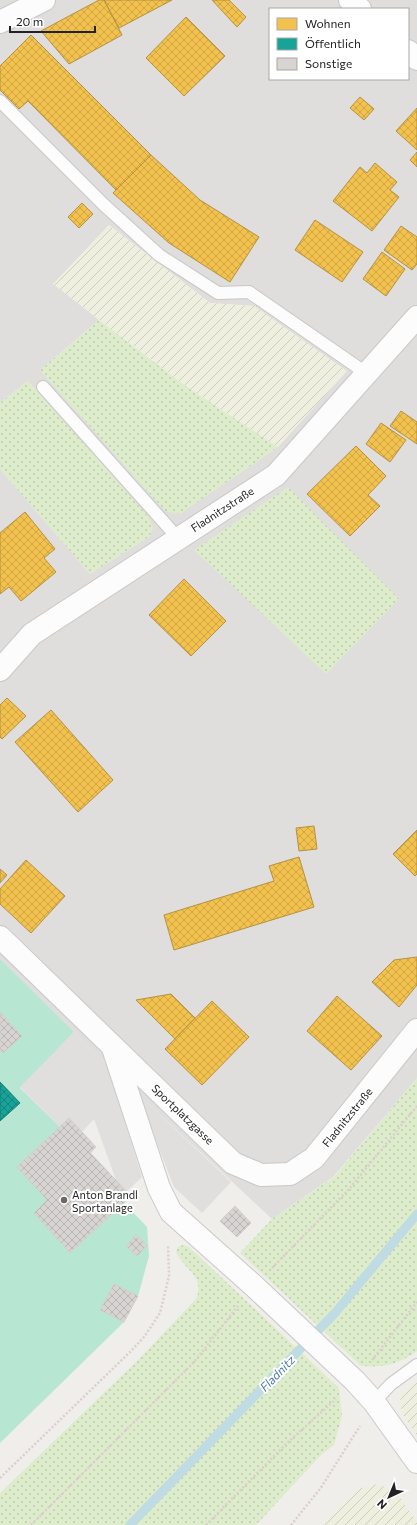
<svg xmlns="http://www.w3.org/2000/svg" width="417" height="1525" font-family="Commissioner,sans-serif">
<defs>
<pattern id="farmland-furrows" width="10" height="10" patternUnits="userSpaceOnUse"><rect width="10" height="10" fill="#efefdf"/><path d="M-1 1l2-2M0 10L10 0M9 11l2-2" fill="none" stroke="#cdcdbf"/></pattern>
<pattern id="grass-dots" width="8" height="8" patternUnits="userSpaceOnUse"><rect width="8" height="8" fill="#ddeccb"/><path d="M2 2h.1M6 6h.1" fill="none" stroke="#bdcaae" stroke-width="1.8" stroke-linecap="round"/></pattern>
<pattern id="homes-cross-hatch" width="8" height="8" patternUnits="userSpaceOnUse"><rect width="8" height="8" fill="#f2c14e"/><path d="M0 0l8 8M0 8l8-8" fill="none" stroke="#cfa644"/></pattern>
<pattern id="public-cross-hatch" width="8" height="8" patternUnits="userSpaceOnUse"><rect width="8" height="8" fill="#17a398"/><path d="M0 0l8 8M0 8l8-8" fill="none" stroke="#14847c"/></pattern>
<pattern id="building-cross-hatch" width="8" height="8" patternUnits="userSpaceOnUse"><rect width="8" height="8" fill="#d7d4d2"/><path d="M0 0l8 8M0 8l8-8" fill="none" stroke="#b8b6b4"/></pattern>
</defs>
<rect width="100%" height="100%" fill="#f0eeeb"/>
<!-- residential -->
<path fill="#dfdedc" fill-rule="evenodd" d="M0,0h417v1078l-84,99 -61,42 -165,-154 -107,-106v-490l90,105 60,-38 3,-9 -125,-146 -28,22zM270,9h138v70h-138zM109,225l101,78 44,3 24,141 -99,67 -14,-4 -125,-140 59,-50 -45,-36z"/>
<!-- farmland -->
<g fill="url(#farmland-furrows)">
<path d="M109,225l101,78 44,3 93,65 -69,76 -94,-62 -131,-101z"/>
<path d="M417,1381v55l-14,-21 -3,-11 1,-11z"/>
<path d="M378,1484l18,8 21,30v3h-95l39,-37z"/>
</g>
<!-- grass -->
<g fill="url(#grass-dots)">
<path d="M99,320l85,65 94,62 -98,67 -15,-3 -125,-141z"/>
<path d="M28,381l120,135 5,11 -3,9 -60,38 -90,-105v-66z"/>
<path d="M288,487l111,112 -73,75 -132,-124z"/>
<path d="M417,1078v273c-17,13 -34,17 -56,15l-121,-113 32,-34 62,-42z"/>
<path d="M183,1245l6,2 150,141 3,28 -8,29 -12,9 -66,71h-256v-32l138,-133 58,-61c10,-23 -12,-29 -20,-47l2,-5z"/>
</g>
<!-- pitch -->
<path fill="#b7e6d2" d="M0,959l74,73 -54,56 40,39 9,-9 27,29 -5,6 40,43 -7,7 23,24 2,29 -11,40 -14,26 -124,121z"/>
<!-- parking -->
<g fill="#e0dfde">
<path d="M74,1032l33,33 35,112 -15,14 -11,-11 -22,-61 -12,13 -22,-5 -40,-40z"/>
<path d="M138,1094l93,88 -29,31 -28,-26z"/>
</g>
<!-- homes -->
<g fill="url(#homes-cross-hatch)" stroke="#b49141">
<path d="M99,0h5l18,35 -53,29 -28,-33z"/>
<path d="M104,0h68l-53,28z"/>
<path d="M212,0h17l17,17 -9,10z"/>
<path d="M186,17l39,39 -41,40 -38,-38z"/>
<path d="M31,35l120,120 -35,35 -88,-89 -9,8 -19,-19v-24z"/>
<path d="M360,97l14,12 -10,11 -14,-12z"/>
<path d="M417,108v42l-21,-19z"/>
<path d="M417,152v15l-7,-7z"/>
<path d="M151,155l49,45 59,37 -29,45 -61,-39 -56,-50z"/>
<path d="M375,163l22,19 -7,8 9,7 -27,34 -39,-30 27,-34 7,6z"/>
<path d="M82,203l11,11 -14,14 -11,-11z"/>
<path d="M315,220l48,32 -21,30 -47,-32z"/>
<path d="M401,226l16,11v27l-5,6 -28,-20z"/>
<path d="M382,252l23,17 -19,27 -23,-17z"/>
<path d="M401,411l16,11v22l-27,-18z"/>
<path d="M381,423l25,17 -16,22 -24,-18z"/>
<path d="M356,446l30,30 -18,19 12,11 -30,30 -43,-42z"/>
<path d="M25,512l30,37 -11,9 12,14 -35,29 -12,-14 -9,7v-61z"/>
<path d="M184,579l42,42 -35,35 -42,-41z"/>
<path d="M7,698l19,18 -24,23 -2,-2v-32z"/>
<path d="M51,710l62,70 -35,32 -63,-70z"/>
<path d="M314,826l3,23 -18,2 -3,-23z"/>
<path d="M417,830v44l-2,2 -22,-22z"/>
<path d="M299,857l15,50 -140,43 -10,-35 110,-34 -5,-15z"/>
<path d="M26,860l39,36 -34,37 -31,-29v-15z"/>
<path d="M0,869l7,6 -7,8z"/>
<path d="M417,957v28l-18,22 -27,-25 22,-22z"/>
<path d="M171,994l24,24 -20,21 -39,-39z"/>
<path d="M337,996l45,40 -31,34 -44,-39z"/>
<path d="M212,1001l37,36 -47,48 -37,-36z"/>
</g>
<!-- public -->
<path fill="url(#public-cross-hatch)" stroke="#1a7c75" d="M0,1082l20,21 -20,18z"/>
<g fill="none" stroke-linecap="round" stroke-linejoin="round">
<!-- stream -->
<path stroke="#bfdbe3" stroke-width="9" d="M130,1525l205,-212 82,-99"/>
</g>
<!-- building -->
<g fill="url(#building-cross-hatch)" stroke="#d3d0cc">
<path d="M0,1012l22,24 -19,17 -3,-3z"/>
<path d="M69,1118l27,29 -6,6 41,43 -61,57 -36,-40 13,-13 -30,-33z"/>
<path d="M235,1206l16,17 -14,14 -17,-16z"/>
<path d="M136,1235l11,10 -10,11 -11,-10z"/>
<path d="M114,1284l24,12 -14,26 -24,-12z"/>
</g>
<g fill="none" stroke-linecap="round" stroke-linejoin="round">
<!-- service casing -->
<g stroke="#c9c8c7" stroke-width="14">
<g id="service">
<path d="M0,101l103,103 56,51 59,38 31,-1 117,81"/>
<path d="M43,387l135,151"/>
<path d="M374,1402l17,-18 26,-19"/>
</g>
</g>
<!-- minor casing -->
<g stroke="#c9c8c7" stroke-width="24">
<g id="minor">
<path d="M350,0l10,9"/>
<path d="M0,22l44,-22"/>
<path d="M408,51l9,8"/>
<path d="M0,670l32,-36 244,-159 141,-158"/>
<path d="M0,937l233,226 28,12 29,-1 24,-16 103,-128"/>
<path d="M113,1048l46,140 12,24 83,74 101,95 19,21 43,60"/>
</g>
</g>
<!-- path -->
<g stroke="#dccecd" stroke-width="2.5" stroke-dasharray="2 2" stroke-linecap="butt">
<path d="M272,1268l78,-80 67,-82"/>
<path d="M372,1360l45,-58"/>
<path d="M0,1478l130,-126 14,-15 16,-24 9,-37 -1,-31"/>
<path d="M31,1525l163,-163 44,-56"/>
<path d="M206,1525l80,-81 50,-45"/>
<path d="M291,1525l29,-36 40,-63"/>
</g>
<!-- service -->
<use href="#service" stroke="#fdfcfc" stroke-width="12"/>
<!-- minor -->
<use href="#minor" stroke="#fdfcfc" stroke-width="22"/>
</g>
<!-- markers -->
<circle fill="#6a6968" stroke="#fff" stroke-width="1.5" cx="64" cy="1200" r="4"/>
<g text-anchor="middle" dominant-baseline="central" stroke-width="4" stroke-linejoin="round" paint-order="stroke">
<!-- street labels -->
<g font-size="11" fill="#222" stroke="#fff">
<text transform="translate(222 509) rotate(-33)">Fladnitzstraße</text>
<text transform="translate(183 1114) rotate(44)">Sportplatzgasse</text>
<text transform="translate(347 1117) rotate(-51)">Fladnitzstraße</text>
</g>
<!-- poi labels -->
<g font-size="11" fill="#222" stroke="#fff" text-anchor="start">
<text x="72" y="1194">Anton Brandl<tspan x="72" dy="13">Sportanlage</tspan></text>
</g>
<!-- water labels -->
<g font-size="12" font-style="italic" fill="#4a7aab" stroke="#fff">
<text transform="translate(277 1373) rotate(-46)">Fladnitz</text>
</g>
</g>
<!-- legend -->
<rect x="269" y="8" width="140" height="72" fill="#ffffff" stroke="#a7a7a7"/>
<rect x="277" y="18" width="20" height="12" fill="#f2c14e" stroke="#a7a7a7"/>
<text x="305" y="28" font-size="12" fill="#222222">Wohnen</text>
<rect x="277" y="38" width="20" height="12" fill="#17a398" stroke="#a7a7a7"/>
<text x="305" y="48" font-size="12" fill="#222222">Öffentlich</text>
<rect x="277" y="58" width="20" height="12" fill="#d7d4d2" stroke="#a7a7a7"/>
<text x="305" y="68" font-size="12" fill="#222222">Sonstige</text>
<!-- north arrow -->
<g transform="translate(389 1497) rotate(224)" stroke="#ffffff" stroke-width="3" paint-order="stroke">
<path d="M0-3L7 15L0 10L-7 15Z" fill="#222222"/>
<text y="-6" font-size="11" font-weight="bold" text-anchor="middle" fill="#222222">N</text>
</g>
<!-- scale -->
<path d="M10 26v6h85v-6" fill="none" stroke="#222222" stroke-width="2"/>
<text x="16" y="26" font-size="12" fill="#222222" stroke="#ffffff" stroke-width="3" paint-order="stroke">20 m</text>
</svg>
